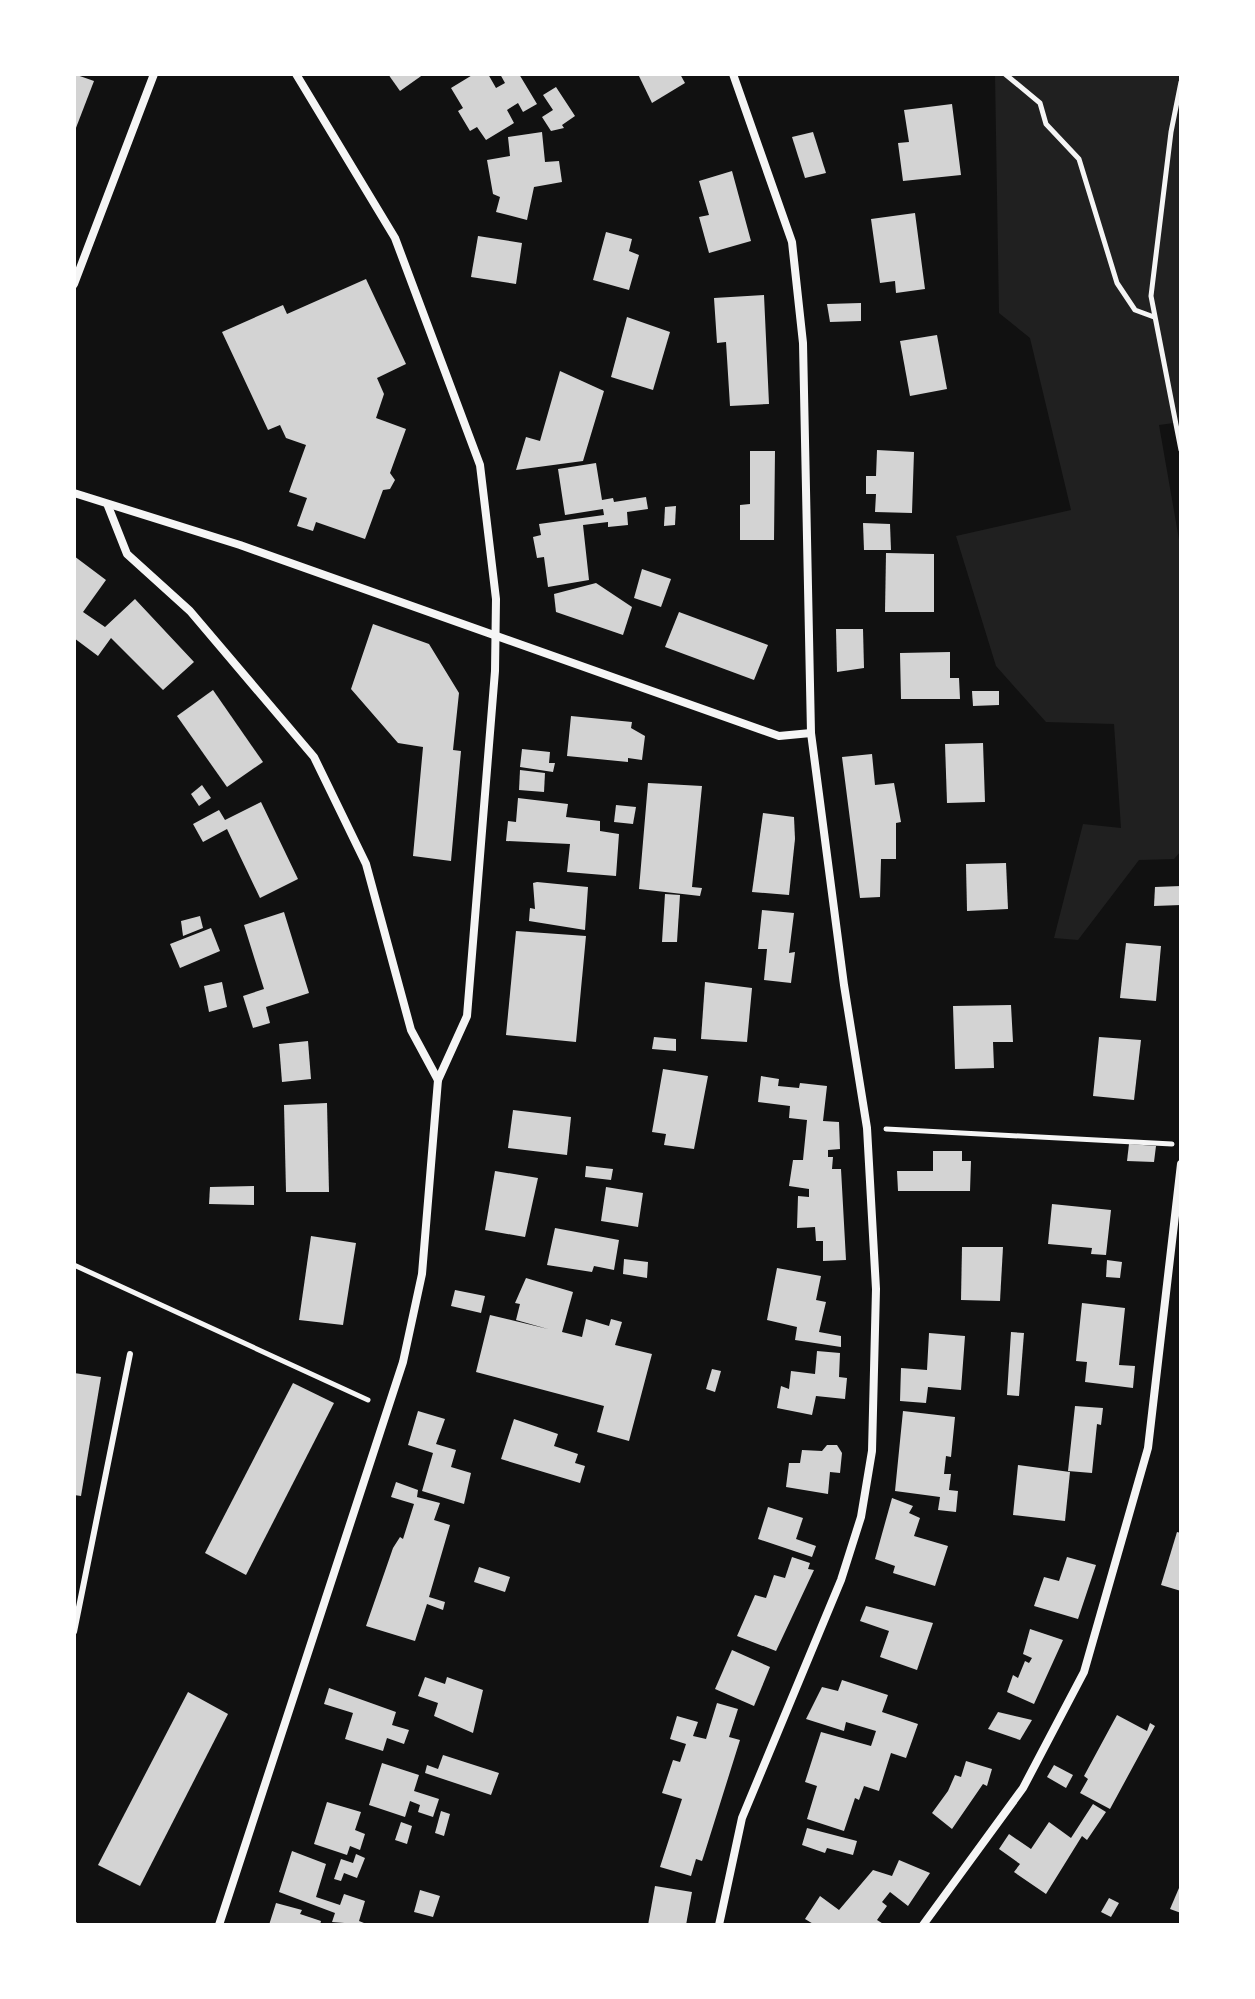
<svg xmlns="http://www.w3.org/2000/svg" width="1255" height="1999" font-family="'Sofia Sans Condensed',sans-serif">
<rect width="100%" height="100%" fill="#111"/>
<!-- green -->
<path fill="#202020" d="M995,74h186v348l-22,3 22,126v300l-7,8 -35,1 -61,80 -24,-2 29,-114 38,4 -7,-104 -68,-2 -50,-56 -40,-130 115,-26 -41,-172 -31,-25z"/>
<!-- building -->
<g fill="#d3d3d3">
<path d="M74,74l20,7 -20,52z"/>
<path d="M388,74h36l-24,17z"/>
<path d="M474,74h14l8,14 9,-5 -5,-9h19l18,30 -14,8 -5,-9 -11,7 7,13 -28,17 -9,-13 -7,4 -12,-20 5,-3 -12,-20z"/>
<path d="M638,74h42l5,9 -33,20z"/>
<path d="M556,87l19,29 -13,9 2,3 -13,3 -9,-14 11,-7 -10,-15z"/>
<path d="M952,104l9,71 -58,6 -5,-38 11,-1 -5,-32z"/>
<path d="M542,132l3,30 14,-1 3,21 -28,5 -7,33 -31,-8 4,-15 -7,-3 -6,-34 23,-4 -2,-19z"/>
<path d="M813,132l13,41 -21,5 -13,-41z"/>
<path d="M732,171l19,70 -42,12 -10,-36 10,-2 -10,-34z"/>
<path d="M915,213l10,76 -29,4 -1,-12 -15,2 -9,-64z"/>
<path d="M606,232l26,7 -3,12 10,4 -10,35 -36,-10z"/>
<path d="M478,236l44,7 -6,41 -45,-7z"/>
<path d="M366,279l40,85 -29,14 7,16 -8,24 30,11 -16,44 5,7 -5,9 -7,1 -18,49 -49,-17 -3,9 -16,-5 10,-28 -18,-6 17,-47 -20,-7 -6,-13 -12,5 -46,-98 61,-27 4,9z"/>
<path d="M764,295l5,109 -39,2 -4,-64 -9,1 -3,-45z"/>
<path d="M861,303v18l-31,1 -3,-18z"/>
<path d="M627,317l43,15 -17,58 -42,-13z"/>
<path d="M937,335l10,54 -37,7 -10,-55z"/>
<path d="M560,371l44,20 -21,70 -67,9 10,-33 14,4z"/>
<path d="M877,450l37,2 -2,61 -37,-1 1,-18h-10v-18h10z"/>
<path d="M750,451h25l-1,89h-34v-35l10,-1z"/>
<path d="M596,463l6,37 11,-2 1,4 32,-5 2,12 -21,3 1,13 -20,2v-5l-25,3 6,55 -41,7 -4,-30 -7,1 -4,-21 8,-2 -2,-11 65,-9 -1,-6 -38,6 -7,-46z"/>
<path d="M676,506l-1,19 -11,1 1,-19z"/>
<path d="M863,523l27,1 1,26h-27z"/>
<path d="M886,553l48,1v58h-49z"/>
<path d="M74,556l32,24 -23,32 22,15 30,-28 59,63 -31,28 -52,-52 -13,18 -24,-18z"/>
<path d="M642,569l29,10 -10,28 -27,-9z"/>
<path d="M596,583l36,24 -9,28 -67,-23 -2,-18z"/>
<path d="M679,612l89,33 -14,35 -89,-33z"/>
<path d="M373,624l56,20 30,49 -6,57 8,1 -10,110 -38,-5 10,-109 -25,-4 -47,-54z"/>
<path d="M836,629h27l1,39 -27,4z"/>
<path d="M950,652v26h9l1,21h-59l-1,-46z"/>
<path d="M213,690l50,72 -36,25 -50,-71z"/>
<path d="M972,691h27v14l-26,1z"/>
<path d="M571,716l61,6 -1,6 14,8 -3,24 -14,-2v4l-61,-6z"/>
<path d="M983,743l2,59 -38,1 -2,-59z"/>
<path d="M522,749l28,3 -1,11h6l-2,9 -33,-5z"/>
<path d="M872,754l3,31 19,-2 7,39 -5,1v36h-15l-1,38 -20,1 -18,-141z"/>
<path d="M520,770l25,3 -1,19 -25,-2z"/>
<path d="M648,783l54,3 -10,101 10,1 -2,8 -61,-7z"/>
<path d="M202,785l9,13 -12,8 -8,-12z"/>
<path d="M518,798l50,6 -2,13 34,4v10l19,3 -3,42 -49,-4 3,-28 -64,-3 2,-20 8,1z"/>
<path d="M261,802l37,77 -38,19 -33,-69 -24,13 -10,-18 26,-14 6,10z"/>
<path d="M616,805l20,2 -3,17 -19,-2z"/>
<path d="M763,813l31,4 1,22 -6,56 -37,-3z"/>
<path d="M1006,863l2,46 -41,2 -1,-47z"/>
<path d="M537,882l51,5 -3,43 -56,-9 1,-13 5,1 -2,-26z"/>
<path d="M1181,886v19l-27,1 1,-19z"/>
<path d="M665,894l15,1 -3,47h-15z"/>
<path d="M762,910l32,3 -5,40 6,-1 -4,31 -27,-3 3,-31h-9z"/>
<path d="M284,912l25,81 -43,14 4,16 -17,5 -10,-32 21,-7 -20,-64z"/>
<path d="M200,916l3,12 -20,8 -2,-15z"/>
<path d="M211,928l9,23 -40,17 -10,-24z"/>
<path d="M516,931l70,5 -10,106 -70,-7z"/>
<path d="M1126,943l35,3 -5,55 -36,-3z"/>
<path d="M222,982l5,25 -18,5 -5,-26z"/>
<path d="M705,982l47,6 -5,54 -46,-3z"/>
<path d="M1011,1005l2,37h-20l1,26 -39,1 -2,-63z"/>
<path d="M654,1037l22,2v12l-24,-2z"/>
<path d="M1099,1037l42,3 -7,60 -41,-4z"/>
<path d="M308,1041l3,38 -29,3 -3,-38z"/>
<path d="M663,1069l45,7 -14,73 -30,-4 2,-11 -14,-2z"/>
<path d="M761,1076l18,3 -1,7 21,2 1,-5 27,3 -4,35 16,1 1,27 -12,1v7h5l-1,12h9l5,91 -23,1v-20h-7l-1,-14 -18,1 1,-32 11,1v-8l-20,-3 4,-26h10l4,-40 -18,-2 1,-12 -32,-4z"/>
<path d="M327,1103l2,89h-43l-2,-87z"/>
<path d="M513,1110l58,7 -4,38 -59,-7z"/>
<path d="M1129,1144l27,2 -2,16 -27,-1z"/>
<path d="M933,1151h29v10h9l-1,30h-72l-1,-20h36z"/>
<path d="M586,1166l27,3 -2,11 -26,-3z"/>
<path d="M495,1171l43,7 -13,59 -40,-7z"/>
<path d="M254,1186v19l-45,-1 1,-17z"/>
<path d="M606,1187l37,6 -5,34 -37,-6z"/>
<path d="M1052,1204l59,6 -5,45 -15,-1 1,-6 -44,-4z"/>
<path d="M555,1228l64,12 -5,30 -20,-4 -2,6 -45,-7z"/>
<path d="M311,1236l45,7 -13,82 -44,-5z"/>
<path d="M962,1247h41l-3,54 -39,-1z"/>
<path d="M624,1259l24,3 -1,16 -24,-4z"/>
<path d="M1107,1260l15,2 -2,16 -14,-1z"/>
<path d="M777,1268l44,8 -5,24 10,2 -7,30 22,4v11l-46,-7 2,-13 -30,-7z"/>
<path d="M526,1278l47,14 -11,40 20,5 4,-18 23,7 2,-7 11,3 -7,23 37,9 -23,87 -32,-9 7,-26 -128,-34 14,-57 58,14 -32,-9 4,-16 -5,-1z"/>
<path d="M455,1290l30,6 -4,17 -30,-7z"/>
<path d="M1082,1303l43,5 -6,57 16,1 -2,22 -48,-6 2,-20 -11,-1z"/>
<path d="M1011,1332l13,1 -5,63 -12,-1z"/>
<path d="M929,1333l36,3 -4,54 -33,-3 -2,16 -26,-2 1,-33 26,2z"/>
<path d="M817,1351l23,2 -1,24 8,1 -2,21 -29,-3 -4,19 -35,-7 4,-22 8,3 2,-18 24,3z"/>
<path d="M712,1369l9,2 -6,21 -9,-3z"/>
<path d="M74,1373l27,4 -20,119 -7,-1z"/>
<path d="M293,1383l41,20 -88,172 -41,-22z"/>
<path d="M1075,1406l28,2 -2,17 -4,-1 -5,49 -24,-2z"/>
<path d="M418,1411l27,8 -9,25 20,6 -5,17 20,6 -7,31 -42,-13 11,-38 -25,-8z"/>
<path d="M903,1411l52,6 -4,40 -5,-1 -2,18h7l-2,16 9,1 -2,21 -18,-2 2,-13 -45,-6z"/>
<path d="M514,1419l44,15 -4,12 24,8 -3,9 10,3 -5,17 -79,-24z"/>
<path d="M827,1445h10l5,8 -2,20 -10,-1 -2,22 -42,-7 3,-24h11l2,-13 20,1z"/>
<path d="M1018,1465l52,7 -5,49 -52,-6z"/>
<path d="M396,1482l22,8 -1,7 23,6 -6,17 16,5 -21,72 16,5 -2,8 -16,-6 -12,37 -49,-15 27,-78 7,-11 3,2 11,-35 -23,-7z"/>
<path d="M892,1498l21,8 -4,7 11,5 -6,18 34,10 -13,40 -42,-13 2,-7 -20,-7z"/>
<path d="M768,1507l35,11 -7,21 20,7 -4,11 -54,-18z"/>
<path d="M1177,1532l4,1v58l-20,-6z"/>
<path d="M792,1557l18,6 -2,6 6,1 -38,81 -39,-15 18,-41 11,3 8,-23 11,3z"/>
<path d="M1067,1557l29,8 -18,54 -44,-13 10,-29 15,4z"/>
<path d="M479,1567l31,10 -5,15 -31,-10z"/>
<path d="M866,1606l67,17 -16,47 -37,-13 9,-26 -29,-10z"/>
<path d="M1030,1629l33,11 -29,64 -27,-12 6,-17 5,3 7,-17 4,2 3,-5 -9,-4z"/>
<path d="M732,1650l38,17 -16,39 -39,-17z"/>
<path d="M425,1677l20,7 2,-7 36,13 -10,43 -39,-17 4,-13 -20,-7z"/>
<path d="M842,1680l46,15 -6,17 36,12 -12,34 -15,-5 -12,38 -15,-5 -5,14 -4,-2 -11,33 -37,-12 10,-33 -12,-4 16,-50 50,14 5,-15 -30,-9 -2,9 -38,-12 16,-32 16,4z"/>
<path d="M329,1688l67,24 -4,13 17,5 -5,14 -17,-6 -4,13 -38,-12 8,-26 -29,-9z"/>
<path d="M188,1692l40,22 -88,172 -42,-21z"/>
<path d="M717,1703l21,6 -9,28 11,3 -36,115 -2,6 -6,-2 -5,17 -31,-9 22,-68 -20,-6 11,-33 7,2 6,-18 -16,-5 7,-23 21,6 -5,14 13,3z"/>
<path d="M998,1712l34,8 -12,20 -32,-11z"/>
<path d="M1117,1715l30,16 3,-8 5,3 -45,83 -30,-16 8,-14 -4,-3z"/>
<path d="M443,1755l56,18 -8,22 -66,-22 2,-8 11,4z"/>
<path d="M966,1761l26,8 -5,17 -4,-2 -31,45 -20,-16 16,-22 7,-16 6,2z"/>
<path d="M382,1763l37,12 -5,16 25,8 -6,18 -15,-5 2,-7 -10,-4 -5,16 -36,-12z"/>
<path d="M1054,1765l19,10 -7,13 -19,-11z"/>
<path d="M327,1802l34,10 -6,18 10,4 -5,16 -10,-4 -3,9 -33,-11z"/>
<path d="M1093,1804l13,8 -19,28 -5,-4 -36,58 -32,-22 6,-8 -21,-15 10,-15 22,15 18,-27 22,16z"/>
<path d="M441,1811l9,3 -6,22 -9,-3z"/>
<path d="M401,1822l11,4 -5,18 -12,-4z"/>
<path d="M807,1828l50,13 -4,14 -26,-7 -2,5 -23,-8z"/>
<path d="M292,1851l34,13 -10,33 24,8 4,-11 21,7 -6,20 10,4 -37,-3 3,-9 -56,-21z"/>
<path d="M356,1854l9,4 -8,20 -13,-5 -3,8 -7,-2 7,-20 12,4z"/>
<path d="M899,1860l31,13 -22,33 -18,-14 -8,10 5,4 -10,14 8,5h-70l-10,-6 15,-23 19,14 34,-40 19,6z"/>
<path d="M655,1886l37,6 -6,33h-38z"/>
<path d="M1179,1888h2v25l-11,-4z"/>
<path d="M420,1890l20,6 -7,21 -19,-5z"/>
<path d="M1109,1898l10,5 -8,14 -10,-5z"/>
<path d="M276,1903l26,7 -2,4 21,7 -1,4h-51z"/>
</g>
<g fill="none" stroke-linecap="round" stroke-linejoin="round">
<!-- path -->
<g stroke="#f5f5f5" stroke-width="5">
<path d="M1005,74l35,29 6,21 33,35 38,124 18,27 19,7"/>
<path d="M1181,82l-10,50 -20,164 30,154"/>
<path d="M886,1129l286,15"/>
<path d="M74,1265l294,135"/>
</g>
<!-- service -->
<g stroke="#f5f5f5" stroke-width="6">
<path d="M74,1632l56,-278"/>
<path d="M74,1924l1,1"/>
</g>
<!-- minor -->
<g stroke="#f5f5f5" stroke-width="8">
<path d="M296,74l99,164 85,227 16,134 -1,72 -28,345 -29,64"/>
<path d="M74,284l80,-210"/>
<path d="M74,493l166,52 539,191 32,-3"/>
<path d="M108,506l19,48 63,57 124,146 52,107 45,166 27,50 -16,194 -19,88 -184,563"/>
<path d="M719,1925l23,-107 99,-238 20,-63 11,-66 4,-162 -9,-161 -23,-143 -33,-252 -8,-390 -11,-101 -59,-168"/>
<path d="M923,1925l100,-137 61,-116 64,-224 33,-284"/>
</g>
</g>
<!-- border -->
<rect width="1255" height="1999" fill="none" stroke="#ffffff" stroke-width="152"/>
</svg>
